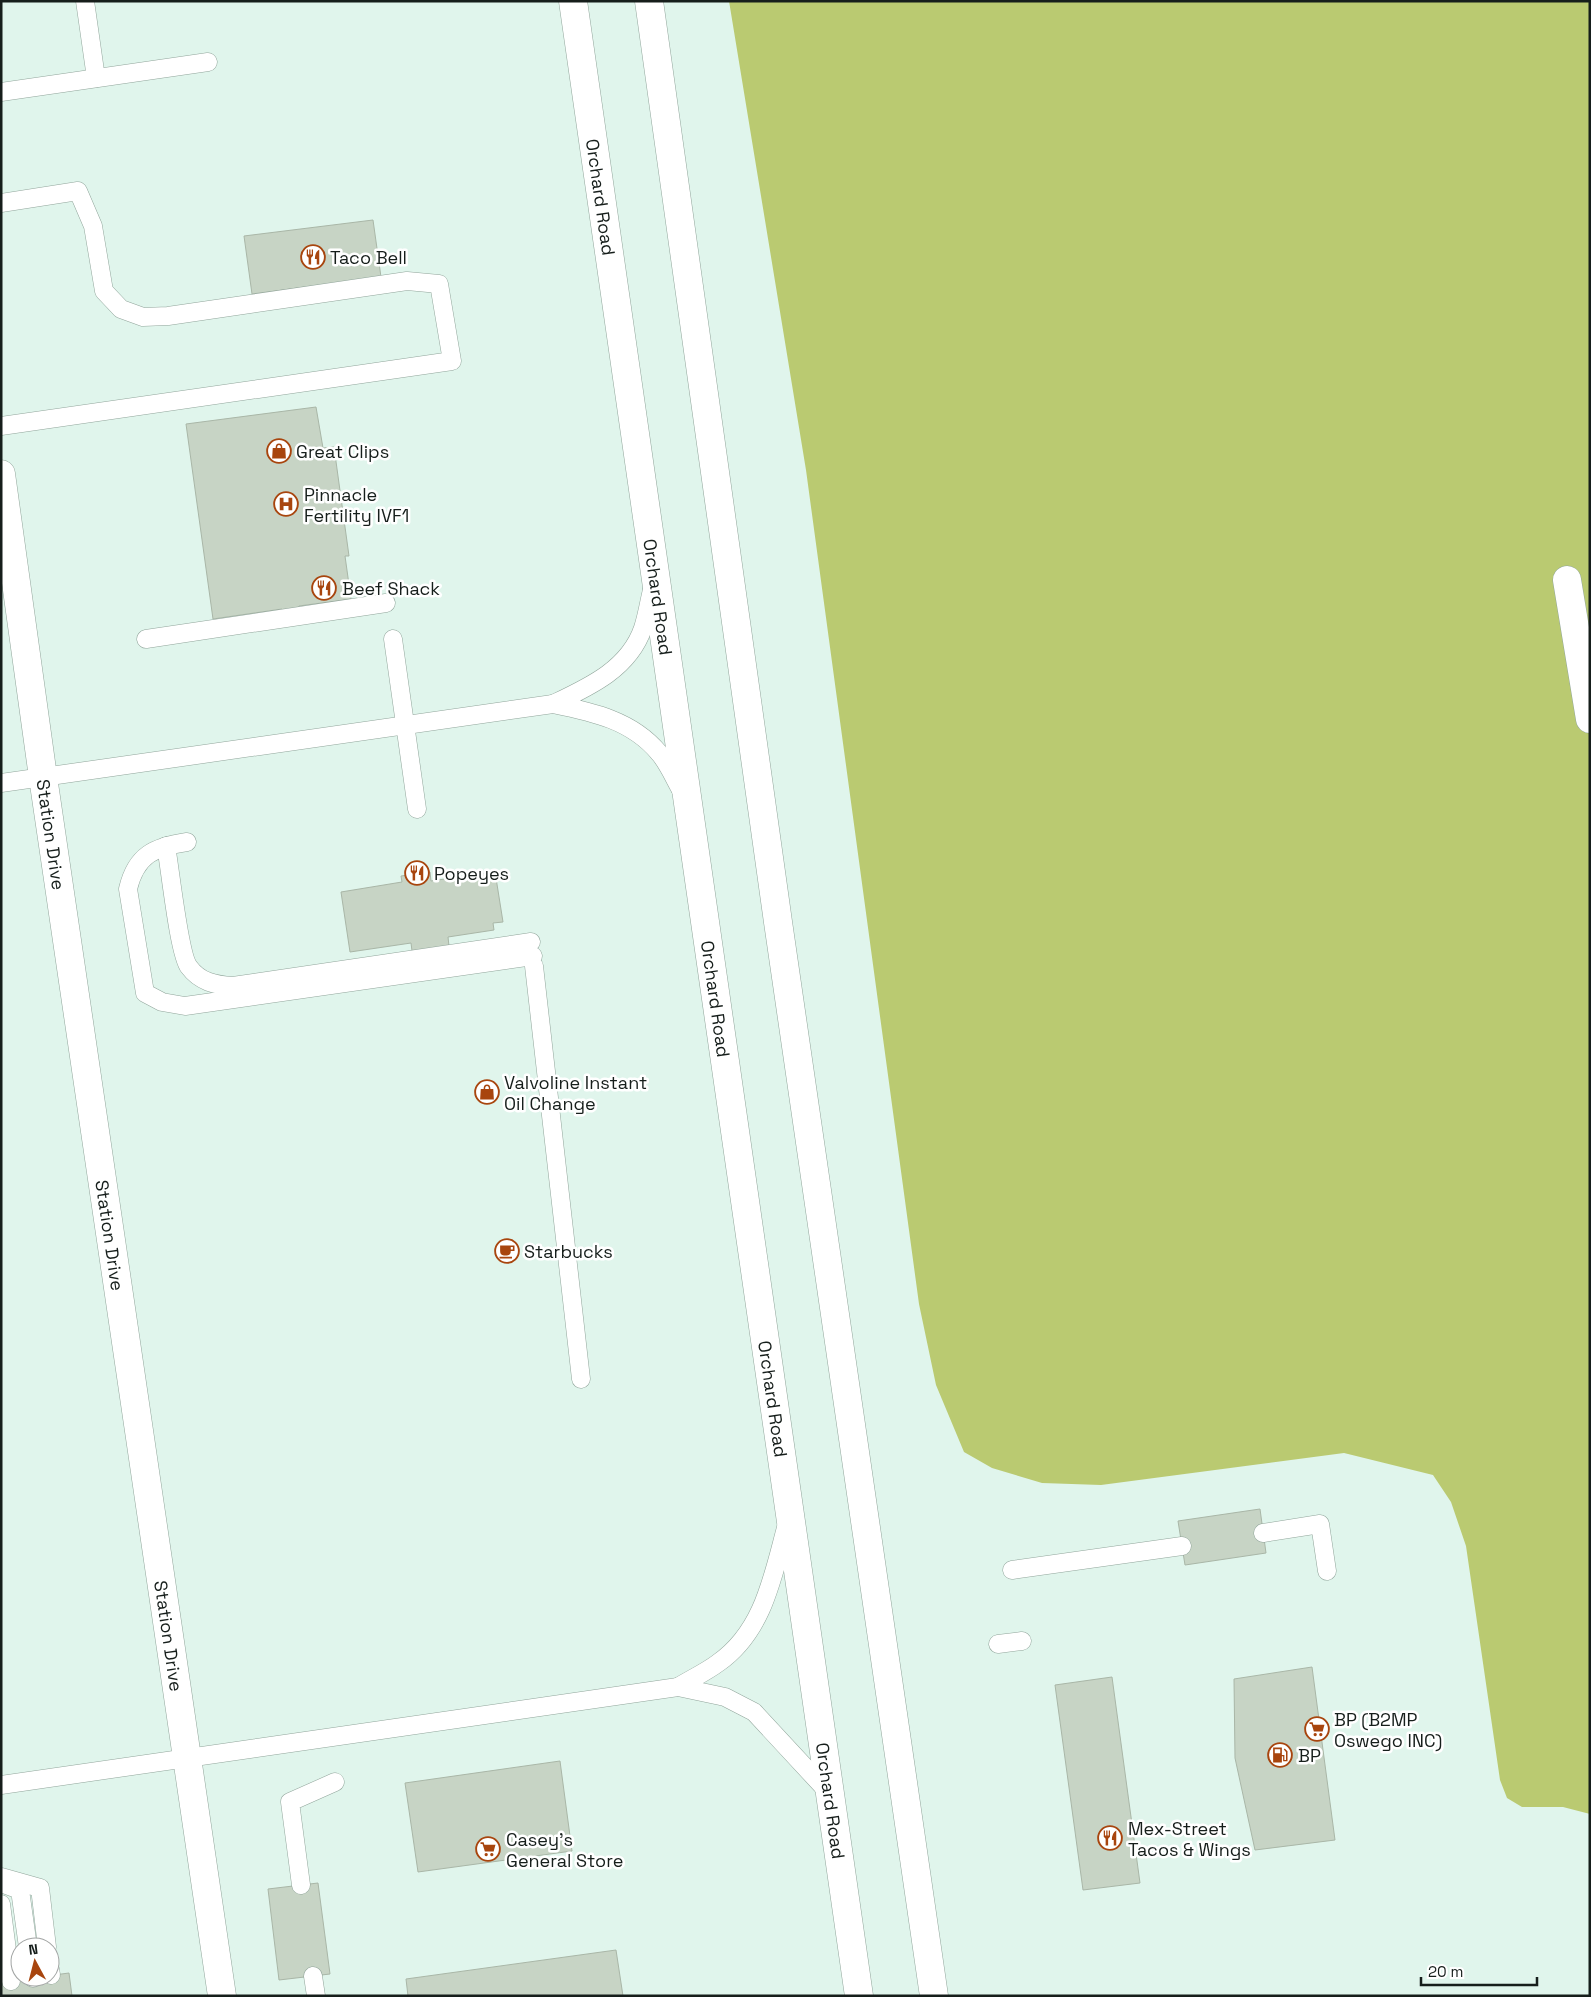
<svg xmlns="http://www.w3.org/2000/svg" width="1591" height="1997" font-family="'Space Grotesk',sans-serif">
<rect width="100%" height="100%" fill="#e0f5ec"/>
<!-- forest -->
<path fill="#baca71" d="M729,1h861v1813l-27,-7h-41l-15,-9 -7,-18 -34,-234 -15,-44 -18,-27 -89,-22 -243,32 -59,-2 -50,-15 -28,-16 -28,-67 -17,-81 -113,-834z"/>
<!-- building -->
<g fill="#c7d4c5" stroke="#a9b6a7">
<path d="M373,220l8,57 -129,17 -8,-58z"/>
<path d="M316,407l7,41 11,-1 15,109h-4l6,43 -52,7v4l-16,2 -1,-3 -69,10 -27,-195z"/>
<path d="M430,872l1,9 55,-8 1,7 9,-2 7,44 -10,1 1,7 -46,7 1,9 -37,5 -1,-8 -61,9 -9,-60 61,-10 -1,-6z"/>
<path d="M1260,1509l6,44 -81,12 -7,-44z"/>
<path d="M1312,1667l23,173 -80,10 -20,-92 -1,-79z"/>
<path d="M1112,1677l28,206 -57,7 -28,-205z"/>
<path d="M560,1761l12,90 -154,21 -13,-89z"/>
<path d="M318,1883l12,91 -51,6 -11,-91z"/>
<path d="M616,1950l7,46h-215l-2,-17z"/>
<path d="M69,1973l3,23h-71v-14z"/>
</g>
<g fill="none" stroke-linecap="round" stroke-linejoin="round">
<!-- lane casing -->
<g stroke="#91a59b" stroke-width="19">
<g id="lane">
<path d="M85,1l11,77"/>
<path d="M1,92l207,-30"/>
<path d="M1,203l77,-12 15,35 11,65 17,18 22,8 25,-1 239,-35 32,3 13,77 -451,65"/>
<path d="M652,590c-3,12 -5,26 -9,38 -14,41 -54,59 -90,76 39,8 79,16 106,49 9,10 15,25 22,37"/>
<path d="M146,639l240,-36"/>
<path d="M393,639l24,170"/>
<path d="M1,783l552,-79"/>
<path d="M187,842c-33,5 -51,13 -59,47l17,104 17,9 23,4 348,-50"/>
<path d="M166,846c4,21 13,109 23,121 11,15 26,18 44,19l298,-44"/>
<path d="M534,966l47,413"/>
<path d="M787,1524c-14,51 -23,107 -69,139 -12,9 -27,16 -40,24l47,10 29,15 75,81"/>
<path d="M1263,1533l57,-9 7,47"/>
<path d="M1012,1570l170,-24"/>
<path d="M998,1644l24,-3"/>
<path d="M1,1785l677,-98"/>
<path d="M1,1877l39,11 7,59"/>
<path d="M4,1884l16,6 8,57"/>
<path d="M301,1885l-11,-83 45,-20"/>
<path d="M1,1904l10,77"/>
<path d="M50,1969l1,6"/>
<path d="M313,1976l3,20"/>
<path d="M32,1977l1,1"/>
</g>
</g>
<!-- street casing -->
<g stroke="#91a59b" stroke-width="29">
<g id="street">
<path id="s1" d="M1,474l42,303 179,1219"/>
<path d="M1567,580l23,139"/>
</g>
</g>
<!-- primary casing -->
<g stroke="#91a59b" stroke-width="29">
<g id="primary">
<path id="s2" d="M573,1l286,1995"/>
<path d="M649,1l129,921 156,1074"/>
</g>
</g>
<!-- lane -->
<use href="#lane" stroke="#fff" stroke-width="18"/>
<!-- street -->
<use href="#street" stroke="#fff" stroke-width="28"/>
<!-- primary -->
<use href="#primary" stroke="#fff" stroke-width="28"/>
</g>
<!-- icons -->
<defs>
<g id="restaurant-ring" transform="scale(1.25)"><circle r="9.5" fill="#fff" stroke="#a8450e" stroke-width="1.5"/><path d="M-5-6h1v4h1v-4h1v4h1v-4h1v5L-1.5 .5V6h-2V.5L-5-1ZM5-6V6H3V1.5H1.5Q1.5-4 5-6Z" fill="#a8450e"/></g>
<g id="shop-ring" transform="scale(1.25)"><circle r="9.5" fill="#fff" stroke="#a8450e" stroke-width="1.5"/><path d="M-5-2.5h2.3a2.7 3.5 0 0 1 5.4 0H5L5.5 6h-11ZM-1.5-2.5h3a1.5 2.3 0 0 0-3 0Z" fill="#a8450e"/></g>
<g id="hospital-ring" transform="scale(1.25)"><circle r="9.5" fill="#fff" stroke="#a8450e" stroke-width="1.5"/><path d="M-5-5h3v3.5h4V-5h3V5h-3V1.5h-4V5h-3Z" fill="#a8450e"/></g>
<g id="cafe-ring" transform="scale(1.25)"><circle r="9.5" fill="#fff" stroke="#a8450e" stroke-width="1.5"/><path d="M-5.5-4.5H6V0H3Q3 3.5 0 3.5H-2.5Q-5.5 3.5-5.5 0ZM3-3.2v2h1.7v-2ZM-6 4.5H4V6H-6Z" fill="#a8450e"/></g>
<g id="supermarket-ring" transform="scale(1.25)"><circle r="9.5" fill="#fff" stroke="#a8450e" stroke-width="1.5"/><path d="M-6-5.5h2.5l.6 2H6L4.5 2H-2.5L-4.4-4H-6ZM-1.5 3.2a1.3 1.3 0 1 0 .1 0ZM3 3.2a1.3 1.3 0 1 0 .1 0Z" fill="#a8450e"/></g>
<g id="fuel-ring" transform="scale(1.25)"><circle r="9.5" fill="#fff" stroke="#a8450e" stroke-width="1.5"/><path d="M-5.5-6h7V0h2V4h1.3V-2.5L3-4.5l.8-.8L6-3V5H2.5V1h-1V6h-7ZM-4.2-4.7v3.2H.2V-4.7Z" fill="#a8450e"/></g>
</defs>
<g fill-rule="evenodd">
<use href="#restaurant-ring" x="313" y="257"/>
<use href="#shop-ring" x="279" y="451"/>
<use href="#hospital-ring" x="286" y="504"/>
<use href="#restaurant-ring" x="324" y="588"/>
<use href="#restaurant-ring" x="417" y="873"/>
<use href="#shop-ring" x="487" y="1092"/>
<use href="#cafe-ring" x="507" y="1251"/>
<use href="#supermarket-ring" x="1317" y="1729"/>
<use href="#fuel-ring" x="1280" y="1755"/>
<use href="#restaurant-ring" x="1110" y="1838"/>
<use href="#supermarket-ring" x="488" y="1849"/>
</g>
<g text-anchor="middle" dominant-baseline="central" stroke-width="5" stroke-linejoin="round" paint-order="stroke">
<!-- street labels -->
<g font-size="18" fill="#161e1b" stroke="#fff">
<text stroke="none"><textPath href="#s2" startOffset="198">Orchard Road</textPath></text>
<text stroke="none"><textPath href="#s2" startOffset="602">Orchard Road</textPath></text>
<text stroke="none"><textPath href="#s1" startOffset="364">Station Drive</textPath></text>
<text stroke="none"><textPath href="#s2" startOffset="1008">Orchard Road</textPath></text>
<text stroke="none"><textPath href="#s1" startOffset="769">Station Drive</textPath></text>
<text stroke="none"><textPath href="#s2" startOffset="1412">Orchard Road</textPath></text>
<text stroke="none"><textPath href="#s1" startOffset="1174">Station Drive</textPath></text>
<text stroke="none"><textPath href="#s2" startOffset="1818">Orchard Road</textPath></text>
</g>
<!-- poi labels -->
<g font-size="18" fill="#161e1b" stroke="#fff" text-anchor="start">
<text x="330" y="257">Taco Bell</text>
<text x="296" y="451">Great Clips</text>
<text x="304" y="494">Pinnacle<tspan x="304" dy="21">Fertility IVF1</tspan></text>
<text x="342" y="588">Beef Shack</text>
<text x="434" y="873">Popeyes</text>
<text x="504" y="1082">Valvoline Instant<tspan x="504" dy="21">Oil Change</tspan></text>
<text x="524" y="1251">Starbucks</text>
<text x="1334" y="1719">BP (B2MP<tspan x="1334" dy="21">Oswego INC)</tspan></text>
<text x="1298" y="1755">BP</text>
<text x="1128" y="1828">Mex-Street<tspan x="1128" dy="21">Tacos &amp; Wings</tspan></text>
<text x="506" y="1839">Casey's<tspan x="506" dy="21">General Store</tspan></text>
</g>
</g>
<!-- border -->
<rect width="1591" height="1997" fill="none" stroke="#161e1b" stroke-width="5"/>
<!-- north arrow -->
<g transform="translate(35 1962) rotate(353)"><circle r="24" fill="#ffffff" stroke="#a2a5a4"/>
<path d="M0-4L9 19L0 12L-9 19Z" fill="#a8450e"/>
<text y="-8" font-size="14" font-weight="bold" text-anchor="middle" fill="#161e1b">N</text>
</g>
<!-- scale -->
<path d="M1421 1977v8h116v-8" fill="none" stroke="#161e1b" stroke-width="2.5"/>
<text x="1428" y="1977" font-size="15" fill="#161e1b" stroke="#ffffff" stroke-width="4" paint-order="stroke">20 m</text>
</svg>
